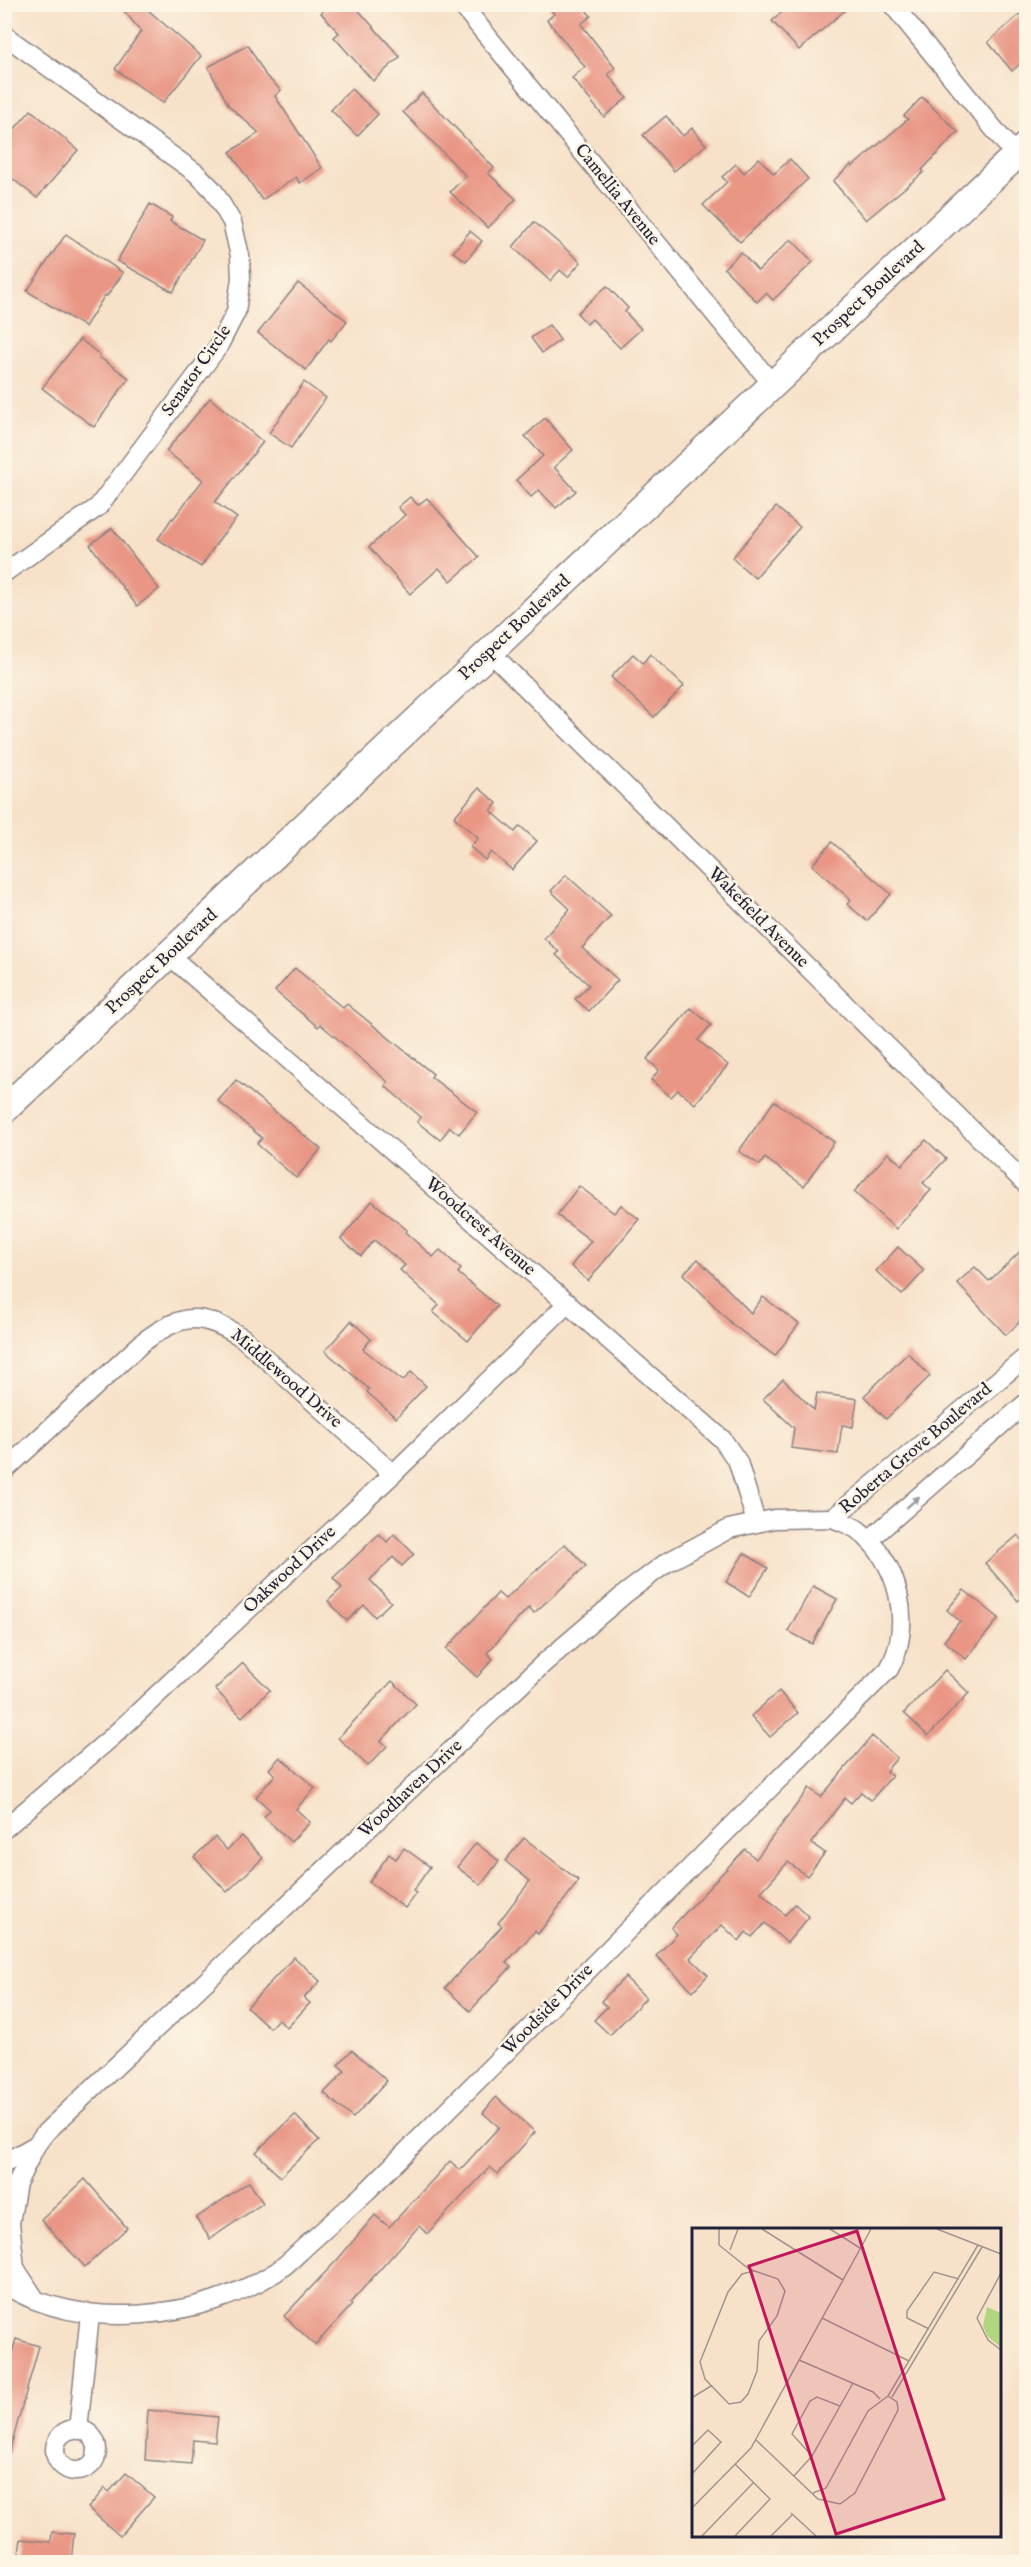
<svg xmlns="http://www.w3.org/2000/svg" width="1031" height="2567" font-family="'IM FELL English',serif">
<rect width="100%" height="100%" fill="#fcf5e5"/>
<filter id="ink" filterUnits="userSpaceOnUse"><feTurbulence type="fractalNoise" baseFrequency=".0167" numOctaves="2"/><feDisplacementMap in="SourceGraphic" scale="12" xChannelSelector="R" yChannelSelector="G"/><feConvolveMatrix kernelMatrix="1 2 1 2 8 2 1 2 1" color-interpolation-filters="sRGB"/></filter>
<filter id="wash" filterUnits="userSpaceOnUse"><feTurbulence type="fractalNoise" baseFrequency=".008" numOctaves="4" result="noise"/><feDisplacementMap in="SourceGraphic" scale="24" xChannelSelector="R" yChannelSelector="G"/><feGaussianBlur stdDeviation="1.35" result="paint"/><feColorMatrix in="noise" values="0 0 0 0 0 0 0 0 0 0 0 0 0 0 0 0 0 1.4 0 .05"/><feComposite in="paint" operator="in"/></filter>
<g filter="url(#wash)">
<rect width="100%" height="100%" fill="#f7e2c9"/>
<g id="blocks">
<!-- building -->
<g fill="#e99685">
<path d="M118,4h23l60,52 -38,47 -48,-34 26,-38z"/>
<path d="M331,4h22l47,53 -27,24 -39,-44 5,-4 -18,-20z"/>
<path d="M546,4h35l10,12 -10,8 34,44 -7,6 19,24 -23,19 -32,-39 13,-11 -38,-47 7,-6z"/>
<path d="M791,4h61l-53,46 -27,-29z"/>
<path d="M1026,9v50l-14,12 -24,-29z"/>
<path d="M248,45l18,31 15,14 -6,6 47,72 -22,15 -4,-6 -34,23 -32,-48 29,-19 -30,-27 -21,-39z"/>
<path d="M351,89l27,25 -21,22 -26,-26z"/>
<path d="M422,93l72,75 -6,5 28,26 -28,29 -38,-36 16,-16 -63,-64z"/>
<path d="M922,97l36,35 -36,38 2,2 -58,48 -33,-39 18,-16 1,2 56,-48 -4,-3z"/>
<path d="M31,110l47,40 -41,48 -33,-26v-31z"/>
<path d="M666,116l17,20 9,-8 14,17 -32,26 -31,-36z"/>
<path d="M759,158l15,16 16,-15 18,20 -68,63 -37,-37 24,-23 -5,-5 14,-13 8,9z"/>
<path d="M150,204l22,13 -2,4 33,19 -30,52 -56,-31z"/>
<path d="M534,222l47,40 -13,15 -8,-7 -10,11 -37,-34z"/>
<path d="M470,231l12,10 -16,20 -13,-9z"/>
<path d="M66,234l57,39 -16,23 -2,-1 -20,32 -58,-36z"/>
<path d="M791,239l22,23 -40,38 -7,-7 -9,9 -33,-34 17,-16 17,19z"/>
<path d="M298,283l49,38 -16,20 -2,-2 -23,31 -48,-37z"/>
<path d="M607,286l21,22 -3,4 16,17 -21,19 -28,-29 -5,5 -10,-11z"/>
<path d="M549,325l11,15 -18,13 -11,-15z"/>
<path d="M80,339l20,16 -1,2 30,21 -35,49 -52,-39z"/>
<path d="M304,382l22,16 -35,50 -22,-15z"/>
<path d="M210,398l53,44 -48,60 22,16 -17,20 -19,29 -43,-28 14,-21 1,1 30,-39 -37,-29z"/>
<path d="M545,418l28,32 -19,17 22,24 -20,17 -17,-18 -8,7 -15,-17 27,-24 -18,-20z"/>
<path d="M410,497l8,8 9,-7 52,59 -28,24 -12,-13 -29,26 -41,-47 36,-32 -7,-8z"/>
<path d="M776,507l24,20 -45,51 -23,-20z"/>
<path d="M112,528l47,61 -22,17 -47,-61z"/>
<path d="M633,654l10,9 7,-9 34,32 -30,31 -43,-40z"/>
<path d="M479,788l18,15 -6,8 24,21 5,-6 17,15 -25,29 -21,-18 -6,8 -15,-13 8,-9 -24,-21z"/>
<path d="M832,842l59,52 -24,27 -20,-17 4,-4 -39,-35z"/>
<path d="M566,875l45,41 -29,32 36,32 -29,31 -14,-12 14,-14 -33,-30 3,-3 -15,-14 26,-29 -19,-18z"/>
<path d="M295,968l48,40 4,-4 86,70 -2,3 46,35 -18,22 -9,-7 -10,13 -23,-18 4,-5 -36,-31 3,-4 -68,-58 -2,3 -43,-36z"/>
<path d="M691,1008l20,17 -13,15 30,25 -33,39 -17,-14 -7,7 -20,-17 8,-10 -12,-11z"/>
<path d="M236,1080l85,69 -25,29 -39,-34 5,-6 -44,-37z"/>
<path d="M774,1101l60,41 -30,44 -39,-28 -5,7 -21,-14z"/>
<path d="M926,1140l20,19 -23,24 8,7 -35,39 -42,-37 34,-39 14,12z"/>
<path d="M579,1186l35,27 7,-8 18,14 -51,62 -17,-15 20,-25 -34,-26z"/>
<path d="M372,1201l35,29 -2,2 28,25 7,-7 21,19 -3,4 39,33 -29,35 -35,-29 6,-7 -39,-35 5,-5 -31,-25 -13,16 -20,-17z"/>
<path d="M1026,1246v70l-20,19 -49,-52 18,-16 14,14z"/>
<path d="M898,1247l26,24 -22,24 -26,-24z"/>
<path d="M698,1259l53,54 12,-16 36,27 -24,32 -42,-31 -50,-51z"/>
<path d="M351,1321l20,18 -8,10 40,32 8,-9 15,14 -30,32 -29,-26 2,-3 -44,-38z"/>
<path d="M908,1353l22,23 -44,43 -22,-23z"/>
<path d="M783,1379l31,31 3,-17 40,6 -4,28 -11,-2 -4,29 -47,-6 3,-20 -31,-29z"/>
<path d="M379,1534l8,8 7,-8 20,20 -12,12 -9,-9 -23,23 21,22 -16,15 -11,-12 -17,16 -19,-20 14,-13 -9,-10z"/>
<path d="M1018,1535l8,10v49l-8,7 -33,-38z"/>
<path d="M565,1544l21,22 -52,47 -5,-6 -42,46 6,6 -16,18 -31,-28 52,-56 7,6z"/>
<path d="M744,1553l24,15 -19,29 -23,-15z"/>
<path d="M813,1586l24,13 -25,45 -24,-13z"/>
<path d="M964,1590l35,28 -33,41 -22,-18 16,-20 -13,-11z"/>
<path d="M243,1663l27,27 -28,27 -27,-28z"/>
<path d="M945,1670l24,23 -41,43 -24,-23z"/>
<path d="M392,1681l24,23 -35,37 6,5 -19,20 -30,-28z"/>
<path d="M779,1691l19,22 -28,24 -19,-21z"/>
<path d="M872,1736l25,22 -11,13 6,5 -21,24 -10,-8 -10,11 -6,-5 -34,45 14,10 -18,23 -19,-14 -27,30 24,23 10,-11 14,13 -22,26 -22,-20 -13,14 -6,-5 -7,9 -17,-16 -32,33 18,17 -15,16 -37,-35 21,-22 -6,-6 74,-79 11,10 53,-71 12,9z"/>
<path d="M280,1757l35,31 -19,21 14,13 -19,20 -27,-25 6,-7 -14,-13 19,-22 -6,-6z"/>
<path d="M242,1836l21,22 -36,34 -33,-35 21,-20 12,13z"/>
<path d="M524,1838l55,43 -41,53 -3,-3 -29,32 5,4 -41,44 -25,-23 57,-62 -4,-3 32,-42 -25,-20z"/>
<path d="M476,1843l23,18 -18,24 -24,-18z"/>
<path d="M404,1848l26,19 -17,24 3,2 -11,15 -36,-26 20,-28 7,5z"/>
<path d="M294,1957l26,24 -16,17 6,5 -23,25 -9,-9 -8,9 -23,-21z"/>
<path d="M625,1977l21,21 -36,37 -16,-15 13,-13 -6,-6z"/>
<path d="M352,2050l35,31 -34,37 -29,-25 21,-22 -7,-6z"/>
<path d="M496,2097l39,35 -37,42 -8,-7 -63,67 -8,-8 -69,77 2,2 -37,40 -31,-29 54,-57 37,-44 14,12 61,-66 10,9 39,-43 -16,-14z"/>
<path d="M295,2115l24,25 -39,37 -24,-25z"/>
<path d="M85,2179l42,49 -42,39 -44,-47z"/>
<path d="M249,2182l14,21 -53,36 -14,-21z"/>
<path d="M16,2339l23,7 -30,107 -5,-1v-97l7,2z"/>
<path d="M148,2410l70,7 -3,25 -22,-2 -2,24 -46,-4z"/>
<path d="M126,2473l28,24 -34,39 -32,-28 17,-20 4,4z"/>
<path d="M52,2532l22,2 -3,28h-53l3,-23 30,3z"/>
</g>
</g>
</g>
<g filter="url(#ink)">
<use href="#blocks" fill-opacity="0" stroke="#8c8282" stroke-width="1.5"/>
<g fill="none" stroke-linecap="round" stroke-linejoin="round">
<!-- minor casing -->
<g stroke="#8c8282" stroke-width="21">
<g id="minor">
<path d="M461,4l312,381"/>
<path d="M892,4l124,152"/>
<path d="M4,35l192,138 17,17 19,32 8,34 1,22 -5,34 -18,35 -120,160 -94,66"/>
<path d="M490,652l536,532"/>
<path d="M169,955l553,484 16,23 18,60"/>
<path d="M4,1471l139,-129c40,-30 58,-30 100,-4l150,136"/>
<path d="M833,1518l193,-161"/>
<path d="M869,1540l157,-137"/>
<path d="M4,1829l108,-92 281,-263 175,-171"/>
<path d="M35,2147l-18,36 -7,40 5,45 20,31"/>
<path d="M4,2163l32,-18 9,-12 499,-470 82,-70 40,-30 63,-34 45,-10 59,-1"/>
<path d="M4,2284c76,50 198,35 272,-12 11,-7 21,-18 31,-27 20,-18 41,-37 61,-55l521,-521c25,-44 10,-108 -31,-139 -7,-5 -17,-8 -25,-12"/>
<circle cx="76" cy="2450" r="21"/>
<path d="M78,2430l12,-116"/>
</g>
</g>
<!-- secondary casing -->
<g stroke="#8c8282" stroke-width="30">
<path id="secondary" d="M4,1110l1022,-964"/>
</g>
<!-- minor -->
<use href="#minor" stroke="#fff" stroke-width="18"/>
<!-- secondary -->
<use href="#secondary" stroke="#fff" stroke-width="27"/>
</g>
<!-- one-way arrows -->
<defs><path id="oneway-solid" d="M-6-.8H1V-3.2L6.5 0L1 3.2V.8H-6Z" transform="scale(1.5)"/></defs>
<use fill="#9c9ca7" href="#oneway-solid" transform="translate(913 1502) rotate(-41)"/>
</g>
<g text-anchor="middle" dominant-baseline="central" stroke-width="5" stroke-linejoin="round" paint-order="stroke">
<!-- street labels -->
<g font-size="18" fill="#22223b" stroke="#fcf5e5">
<text transform="translate(617 195) rotate(51)">Camellia Avenue</text>
<text transform="translate(869 294) rotate(-43)">Prospect Boulevard</text>
<text transform="translate(197 371) rotate(-55)">Senator Circle</text>
<text transform="translate(515 628) rotate(-43)">Prospect Boulevard</text>
<text transform="translate(758 918) rotate(45)">Wakefield Avenue</text>
<text transform="translate(162 962) rotate(-43)">Prospect Boulevard</text>
<text transform="translate(480 1227) rotate(41)">Woodcrest Avenue</text>
<text transform="translate(286 1379) rotate(41)">Middlewood Drive</text>
<text transform="translate(916 1449) rotate(-40)">Roberta Grove Boulevard</text>
<text transform="translate(290 1570) rotate(-43)">Oakwood Drive</text>
<text transform="translate(411 1789) rotate(-43)">Woodhaven Drive</text>
<text transform="translate(548 2010) rotate(-45)">Woodside Drive</text>
</g>
</g>
<!-- overview -->
<g transform="translate(692 2228)">
<rect width="309" height="309" fill="#f7e2c9"/>
<path d="M295,79l14,6v34l-13,-10 -5,-11z" fill="#b1d67f"/>
<path fill="none" stroke="#a29590" stroke-width="1.5" d="M27,1v16l30,24 29,10 7,12 -8,25 -18,25 -2,30 -9,23 -7,8 -12,2 -24,-25 -5,-17 28,-70 14,-18 12,-3M70,1l81,51M138,1l30,19M245,1l64,25M38,22l8,-21M309,45l-24,45 11,22 13,10M130,90l87,43M237,101l-22,-11v-7l27,-39 25,7M107,132l74,32 7,7M196,168l90,-151M1,169l18,-11M200,169l90,-150M64,212l62,59 22,5 15,-11 43,-83 -1,-8 -9,-6M0,218l16,-16 13,12 -29,32M120,228l-20,-22 18,-33 7,-4 23,9M43,236l35,35 -35,37M102,248l18,-20 41,-73M121,265l13,-5 42,-77 20,-15M0,280l59,-60 120,-219M99,285l25,23M10,308l52,-54M79,308l22,-22"/>
<path fill="#c2185b" fill-opacity="0.15" stroke="#c2185b" stroke-width="3" d="M165,3l87,268 -108,35 -87,-268z"/>
<rect width="309" height="309" fill="none" stroke="#22223b" stroke-width="3"/>
</g>
<!-- margin -->
<rect width="1031" height="2567" fill="none" stroke="#fcf5e5" stroke-width="24"/>
</svg>
